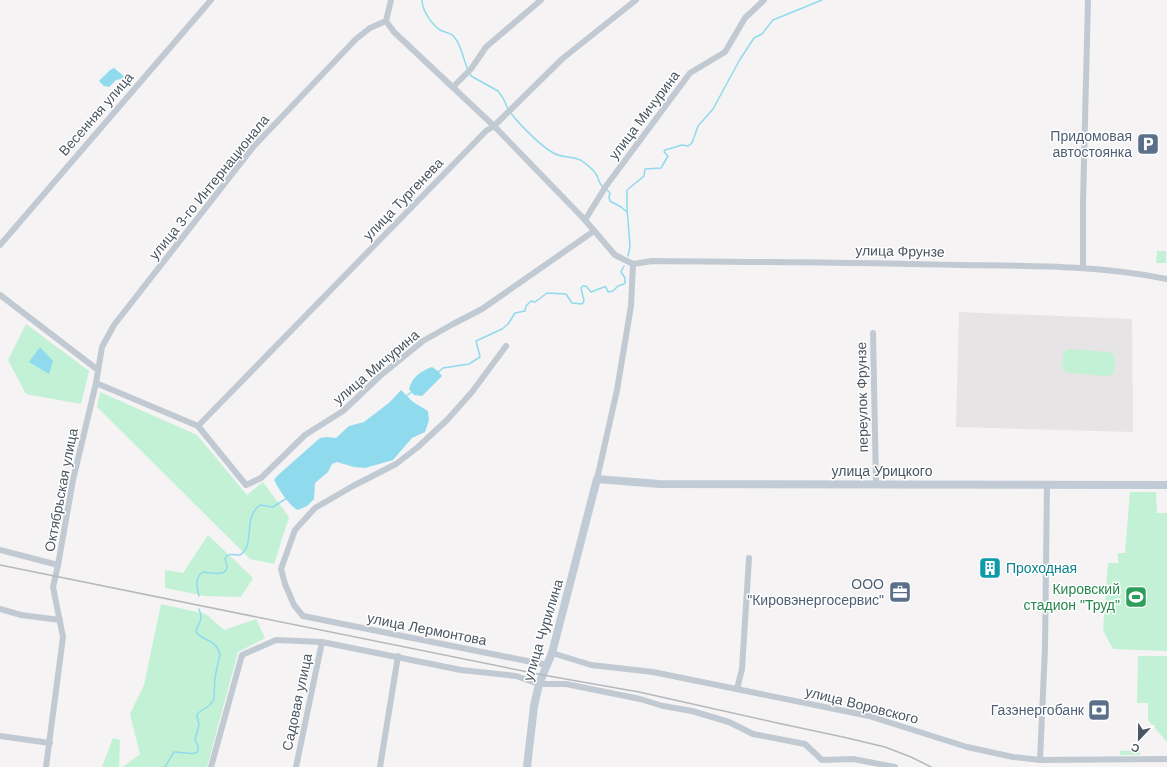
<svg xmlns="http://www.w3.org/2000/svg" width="1167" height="767" font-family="Arial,sans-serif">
<rect width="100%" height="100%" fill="#f5f3f3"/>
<!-- education -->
<path fill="#e6e4e5" d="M959,312l173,7 1,113 -177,-5z"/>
<!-- green -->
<g fill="#c3f1d5">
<path d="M1157,251h9v12h-10z"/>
<path d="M26,324l63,47 -8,33 -55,-10 -18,-34z"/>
<path d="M1067,349l44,3c6,4 4,15 2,22l-6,2 -40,-3 -5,-5 1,-13z"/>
<path d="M100,392l97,43 50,60 16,-13 26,35 -15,47 -24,-5 -153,-152z"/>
<path d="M1130,492h26l1,21h10v138l-54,-2 -10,-19 5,-67h10v-10h7z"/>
<path d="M208,535l45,43 -12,19 -36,-1 -40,-8v-18l18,3z"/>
<path d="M161,604l45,10 18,16 32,-11 9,19 -27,14 -31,115h-84l17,-13 -10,-40 14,-29z"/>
<path d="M1138,656h29v86l-19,-22v-17h-11z"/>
<path d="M113,738l7,2 -1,27h-17z"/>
<path d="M1140,750v5h-20v-4z"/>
</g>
<!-- water -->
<g fill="#90daee">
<path d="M114,68l12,10 -10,2 -7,7 -5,-1 -5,-5 11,-11z"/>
<path d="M40,347l13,14 -4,13 -20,-12z"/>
<path d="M432,367l6,4 4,5 -20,20 -8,-1 -5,-6c3,-12 12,-18 23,-22z"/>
<path d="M401,390l12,12 15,9 1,9 -4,12 -13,6 -19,22 -28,8 -11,-1 -17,-5 -5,2 -4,8 -13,11 -1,16 -7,7 -9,4c-8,-3 -20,-22 -24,-30l3,-4 43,-38 7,-1 9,1 13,-12 15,-4 26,-20z"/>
</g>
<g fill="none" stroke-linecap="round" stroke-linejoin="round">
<!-- stream -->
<g stroke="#90daee" stroke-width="1.5">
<path d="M422,0c0,10 10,26 20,31 5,2 10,2 13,7 7,9 8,21 13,32"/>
<path d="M470,73l1,3 27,15 5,7 5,11"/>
<path d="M510,112c8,11 35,39 48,43 8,3 16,1 24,6 4,3 11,8 14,13 3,4 2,9 7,13"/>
<path d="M606,189l4,4 -1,4 1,4 11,6 6,5"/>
<path d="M628,256l2,-10 -3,-38v-18l17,-14 1,-7 16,-1 7,-12 -4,-4 1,-2 17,-5 6,1 4,-3 6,-17 15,-17 26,-48 15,-23 8,-4 11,-14 49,-20"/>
<path d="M437,373l6,-5 26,-4 11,-7 -4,-16 26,-12 6,-5 7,-11 10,-2 1,-5 5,-5 4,1 12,-9 19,1 6,9 10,1 2,-3 -3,-13 2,-2h3l5,6 13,-5h2l2,5 5,-1 5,-5 6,-2 1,-1v-5l-4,-6 3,-6"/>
<path d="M405,397l8,-6"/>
<path d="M199,596c-2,-9 -5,-18 4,-24 12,2 30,5 22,-13 2,-7 9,-4 15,-4 16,-10 2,-37 20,-50l13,2 14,-9"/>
<path d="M165,767l9,-15c9,-1 33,9 21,-12l4,-15 -2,-10 1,-2 12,-8 4,-6 1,-22 5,-23c-5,-16 -16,-12 -24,-22 2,-10 8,-11 3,-23"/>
</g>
<!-- street -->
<g stroke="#c1cad2" stroke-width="6">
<path d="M386,21l8,11 100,94 91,94 30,35 18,9"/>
<path d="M453,87l18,-18 15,-22 55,-47"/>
<path d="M585,220l21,-34 84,-113 35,-21 20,-34 19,-18"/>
<path d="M0,245l211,-245"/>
<path d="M633,264l19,-3c102,1 205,1 308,4 69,1 138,0 207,14"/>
<path d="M1083,267v-65l5,-202"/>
<path d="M0,295l98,75"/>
<path d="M873,333l3,151"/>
<path d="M506,346l-34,46 -25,28 -29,27 -22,17 -43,22 -38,22 -20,22 -14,39 4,15 9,21 9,11 244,49"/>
<path d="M96,383l102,43 48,59 15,-7 44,-43 38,-24 37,-35 43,-35 30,-17 29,-15 112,-78"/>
<path d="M198,426l288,-295 8,-5 68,-67 74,-59"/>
<path d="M597,479l20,-89 14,-84 2,-42"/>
<path d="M0,550l58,15"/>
<path d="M0,609l21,6 39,5"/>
<path d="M552,653l39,12 62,7 216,44 98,31 46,10 27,3 127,-1"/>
<path d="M737,689l5,-20 7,-111"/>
<path d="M0,736l50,7"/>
<path d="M1040,760l5,-112 2,-164"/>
<path d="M46,767l17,-130 -10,-50 5,-22 15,-85 23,-97 6,-36 12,-22 140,-179 102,-107 14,-11 16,-7 5,-21"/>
<path d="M211,767l31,-112 34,-15 46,2 139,28 55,6 23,8h27l74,15 23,7 29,5 37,11 24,12 52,10 17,16 31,-1 42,8"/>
<path d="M296,767l26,-125"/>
<path d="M380,767l18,-111"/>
</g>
<!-- secondary -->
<path stroke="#c1cbd6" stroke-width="8" d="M527,767l7,-61 5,-22 13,-31 45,-174 62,5 508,1"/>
<!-- rail -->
<path stroke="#b5b8bd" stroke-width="1.5" d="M0,565l543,110 96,17 143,32 61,13 42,10 26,10 20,10"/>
</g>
<!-- icons -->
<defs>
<g id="parking-square" transform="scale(1.15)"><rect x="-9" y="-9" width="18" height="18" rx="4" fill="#5c6f8a" stroke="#fff"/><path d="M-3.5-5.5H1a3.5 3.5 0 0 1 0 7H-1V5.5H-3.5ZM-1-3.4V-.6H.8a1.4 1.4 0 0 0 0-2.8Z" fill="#fff"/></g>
<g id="building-square" transform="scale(1.15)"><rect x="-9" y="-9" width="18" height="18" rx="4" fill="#0f9aa8" stroke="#fff"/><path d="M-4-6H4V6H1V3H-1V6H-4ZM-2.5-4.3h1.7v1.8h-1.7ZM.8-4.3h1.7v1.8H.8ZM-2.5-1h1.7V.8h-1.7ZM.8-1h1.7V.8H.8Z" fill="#fff"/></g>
<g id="office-square" transform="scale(1.15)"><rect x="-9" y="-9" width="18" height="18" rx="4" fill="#5c6f8a" stroke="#fff"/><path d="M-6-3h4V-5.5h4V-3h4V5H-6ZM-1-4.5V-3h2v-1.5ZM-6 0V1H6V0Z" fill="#fff"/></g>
<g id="stadium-square" transform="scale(1.15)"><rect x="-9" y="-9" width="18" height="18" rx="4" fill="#2e9e5b" stroke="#fff"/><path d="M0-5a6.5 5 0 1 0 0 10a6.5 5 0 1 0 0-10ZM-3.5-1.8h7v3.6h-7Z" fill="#fff"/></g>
<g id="bank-square" transform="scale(1.15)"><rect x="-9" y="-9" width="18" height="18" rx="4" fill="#5c6f8a" stroke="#fff"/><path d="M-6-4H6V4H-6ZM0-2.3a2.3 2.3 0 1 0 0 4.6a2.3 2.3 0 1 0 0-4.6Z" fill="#fff"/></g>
</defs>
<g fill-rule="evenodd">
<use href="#parking-square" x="1148" y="144"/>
<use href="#building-square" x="990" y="568"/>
<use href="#office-square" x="900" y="592"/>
<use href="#stadium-square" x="1136" y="597"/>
<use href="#bank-square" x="1099" y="710"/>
</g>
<g text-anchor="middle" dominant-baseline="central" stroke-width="3" stroke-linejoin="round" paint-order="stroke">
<!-- street labels -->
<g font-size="14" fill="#4a5661" stroke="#fff">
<text transform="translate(96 114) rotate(-49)">Весенняя улица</text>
<text transform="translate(644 115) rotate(-53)">улица Мичурина</text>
<text transform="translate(209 187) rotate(-51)">улица 3-го Интернационала</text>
<text transform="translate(403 199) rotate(-46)">улица Тургенева</text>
<text transform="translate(900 251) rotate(1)">улица Фрунзе</text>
<text transform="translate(376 367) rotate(-40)">улица Мичурина</text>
<text transform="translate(862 397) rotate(-91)">переулок Фрунзе</text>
<text x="882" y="471">улица Урицкого</text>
<text transform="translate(61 490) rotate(-79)">Октябрьская улица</text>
<text transform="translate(427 629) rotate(11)">улица Лермонтова</text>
<text transform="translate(543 630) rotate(-73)">улица Чурилина</text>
<text transform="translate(297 702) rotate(-78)">Садовая улица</text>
<text transform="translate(862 705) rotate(14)">улица Воровского</text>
</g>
<!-- service labels -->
<g font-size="14" fill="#4e5e75" stroke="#fff" text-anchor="end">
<text x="1132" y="136">Придомовая<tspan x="1132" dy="16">автостоянка</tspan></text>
<text x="884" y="584">ООО<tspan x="884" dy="16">"Кировэнергосервис"</tspan></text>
<text x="1084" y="710">Газэнергобанк</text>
</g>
<!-- culture labels -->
<g font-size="14" fill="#0d838f" stroke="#fff" text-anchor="start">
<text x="1006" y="568">Проходная</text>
</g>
<!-- leisure labels -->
<g font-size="14" fill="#27864d" stroke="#fff" text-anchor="end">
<text x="1120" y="589">Кировский<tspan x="1120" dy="16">стадион "Труд"</tspan></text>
</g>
</g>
<!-- north arrow -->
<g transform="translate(1139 739) rotate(202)" stroke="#ffffff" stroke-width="3" paint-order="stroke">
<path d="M0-3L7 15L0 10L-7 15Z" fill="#4a5661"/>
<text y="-6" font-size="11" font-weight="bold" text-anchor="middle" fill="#4a5661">С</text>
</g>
</svg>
